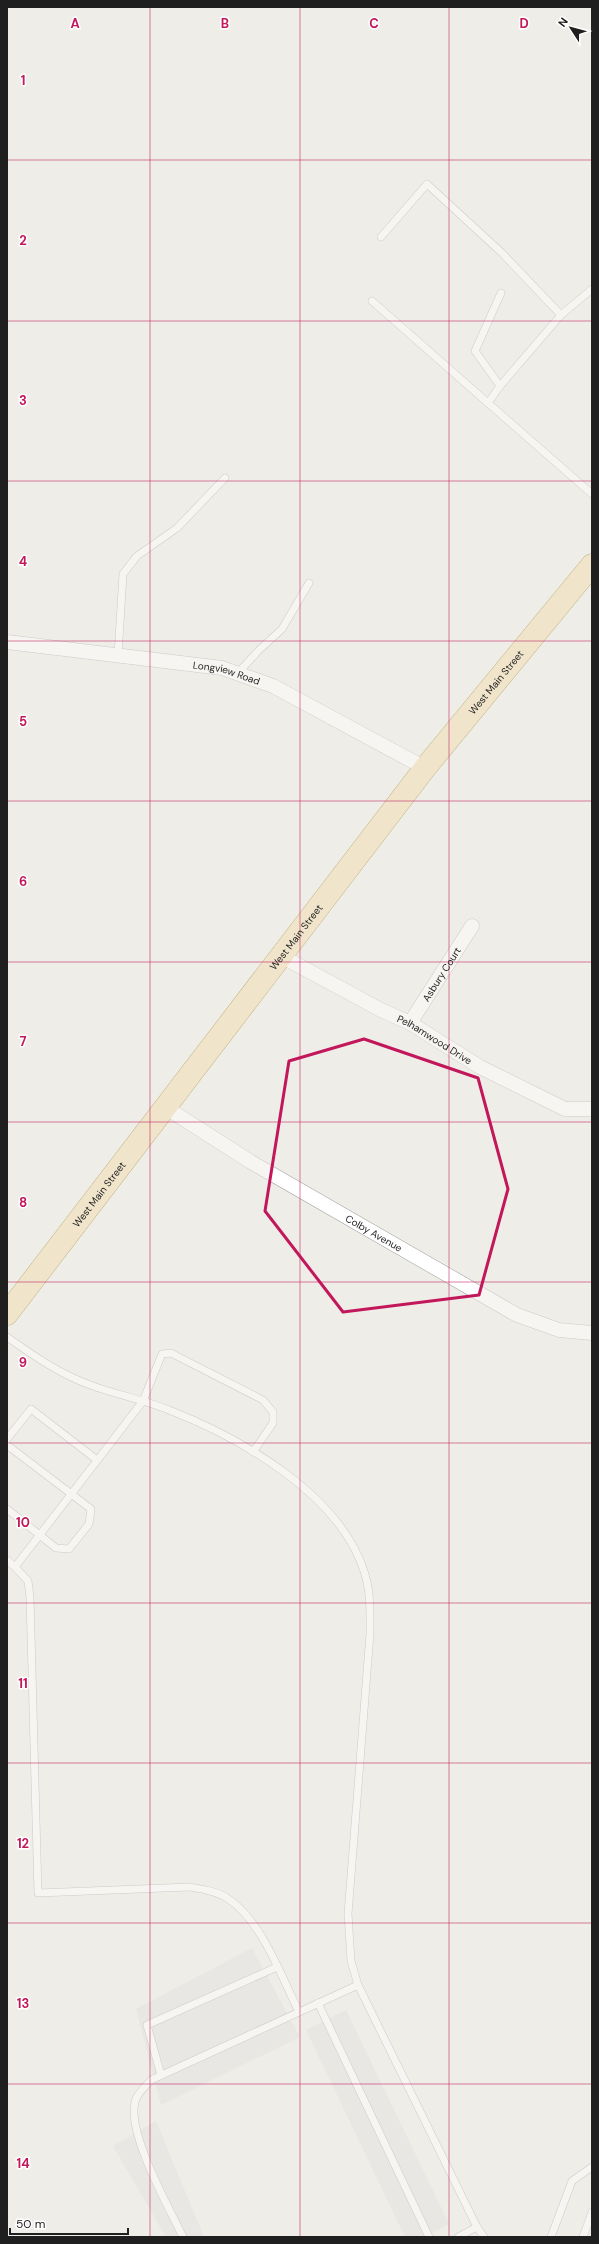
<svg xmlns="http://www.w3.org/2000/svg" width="599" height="2244" font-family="'DM Sans',sans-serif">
<rect width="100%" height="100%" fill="#efede7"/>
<!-- parking -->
<g fill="#dfdfdf">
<path d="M252,1948l48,89 -139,68 -25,-96z"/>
<path d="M346,2010l103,214 -24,13h-20l-99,-207z"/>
<path d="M156,2121l48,116h-38l-53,-91z"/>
</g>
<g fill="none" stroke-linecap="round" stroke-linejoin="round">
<!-- lane casing -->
<g stroke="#a3a3a3" stroke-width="8">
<g id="lane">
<path d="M381,237l46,-53 75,69 59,62"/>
<path d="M592,289l-31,26 -61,71 -12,17 104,91"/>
<path d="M372,301l116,102"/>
<path d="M500,386l-25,-35 26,-58"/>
<path d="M118,655l5,-81 14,-18 40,-28 48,-50"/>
<path d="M237,674l22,-24 23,-21 27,-46"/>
<path d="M7,1337c27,19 54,38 86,49 25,9 51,14 76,24 72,28 170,84 195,161 7,21 6,42 6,63l-22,280 3,47 7,24 119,242"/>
<path d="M7,1439l24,-30 66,51"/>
<path d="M7,1445l84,64 -2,15 -20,25 -13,-1 -49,-39"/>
<path d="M253,1452l20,-29v-11l-10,-12 -92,-47 -9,1 -19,47 -128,166 13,14 2,16 8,296 151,-6c13,2 27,4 38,11 34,21 55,80 72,114"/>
<path d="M7,1560l8,7"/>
<path d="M318,2003l111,234"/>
<path d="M161,2075l-14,-50 130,-58"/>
<path d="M183,2237c-15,-31 -56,-104 -48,-135 1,-8 11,-16 16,-22l207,-95"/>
<path d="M458,2237l19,-10 7,10"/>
<path d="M551,2237l21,-56 20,-14"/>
<path d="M583,2237l9,-25"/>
</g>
</g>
<!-- street casing -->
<g stroke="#a3a3a3" stroke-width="15">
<g id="street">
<path id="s1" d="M7,642l215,26 51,18 152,82"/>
<path id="s2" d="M281,956l100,54 29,13 70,44 85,42h27"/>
<path id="s3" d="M410,1023l62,-97"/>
<path id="s4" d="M165,1107l86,55 266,153 42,15 33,3"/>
</g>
</g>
<!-- primary casing -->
<g stroke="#8b7110" stroke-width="23">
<g id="primary">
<path id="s5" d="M7,1314l418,-546 167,-203"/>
</g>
</g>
<!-- lane -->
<use href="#lane" stroke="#fff" stroke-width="7"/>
<!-- street -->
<use href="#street" stroke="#fff" stroke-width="14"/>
<!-- primary -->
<use href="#primary" stroke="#f2dca8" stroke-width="22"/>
</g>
<!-- marked area -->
<path d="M0 0H599V2244H0ZM364,1039l114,39 30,111 -29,106 -136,17 -78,-101 24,-150z" fill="#efede7" fill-opacity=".55" fill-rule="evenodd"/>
<path fill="none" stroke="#c2185b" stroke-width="3" stroke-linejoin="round" d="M364,1039l114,39 30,111 -29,106 -136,17 -78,-101 24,-150z"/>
<!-- grid -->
<path fill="none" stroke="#c2185b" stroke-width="1" stroke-opacity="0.55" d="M150,7v2230M300,7v2230M449,7v2230M7,160h585M7,321h585M7,481h585M7,641h585M7,801h585M7,962h585M7,1122h585M7,1282h585M7,1443h585M7,1603h585M7,1763h585M7,1923h585M7,2084h585"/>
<g text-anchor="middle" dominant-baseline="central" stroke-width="3" stroke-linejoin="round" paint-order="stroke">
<!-- street labels -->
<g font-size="10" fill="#1f1f1f" stroke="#fff">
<text stroke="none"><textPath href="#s1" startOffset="222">Longview Road</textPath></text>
<text stroke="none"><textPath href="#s5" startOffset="799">West Main Street</textPath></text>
<text stroke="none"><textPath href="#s5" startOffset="475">West Main Street</textPath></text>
<text stroke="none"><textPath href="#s3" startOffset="58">Asbury Court</textPath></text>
<text stroke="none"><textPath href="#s2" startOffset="175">Pelhamwood Drive</textPath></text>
<text stroke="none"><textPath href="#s5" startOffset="151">West Main Street</textPath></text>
<text stroke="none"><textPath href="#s4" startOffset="244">Colby Avenue</textPath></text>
</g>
</g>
<g font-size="13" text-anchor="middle" font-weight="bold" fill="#c2185b" stroke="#fff" stroke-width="3" stroke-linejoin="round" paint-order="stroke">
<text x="75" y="28">A</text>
<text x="225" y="28">B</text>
<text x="374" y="28">C</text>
<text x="524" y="28">D</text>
<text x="23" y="85">1</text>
<text x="23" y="245">2</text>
<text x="23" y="405">3</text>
<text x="23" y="566">4</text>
<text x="23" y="726">5</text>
<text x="23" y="886">6</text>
<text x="23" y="1046">7</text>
<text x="23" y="1207">8</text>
<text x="23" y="1367">9</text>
<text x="23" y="1527">10</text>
<text x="23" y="1688">11</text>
<text x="23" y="1848">12</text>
<text x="23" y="2008">13</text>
<text x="23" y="2168">14</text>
</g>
<!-- border -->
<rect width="599" height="2244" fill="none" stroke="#1f1f1f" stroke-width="16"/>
<!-- north arrow -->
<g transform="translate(571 28) rotate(306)" stroke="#ffffff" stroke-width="3" paint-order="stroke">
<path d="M0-3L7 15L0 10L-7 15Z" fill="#1f1f1f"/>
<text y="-6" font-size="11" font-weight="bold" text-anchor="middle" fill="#1f1f1f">N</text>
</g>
<!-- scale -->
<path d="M10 2228v6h118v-6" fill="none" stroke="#1f1f1f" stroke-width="2"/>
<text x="16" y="2228" font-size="12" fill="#1f1f1f" stroke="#ffffff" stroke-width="3" paint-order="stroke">50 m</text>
</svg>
